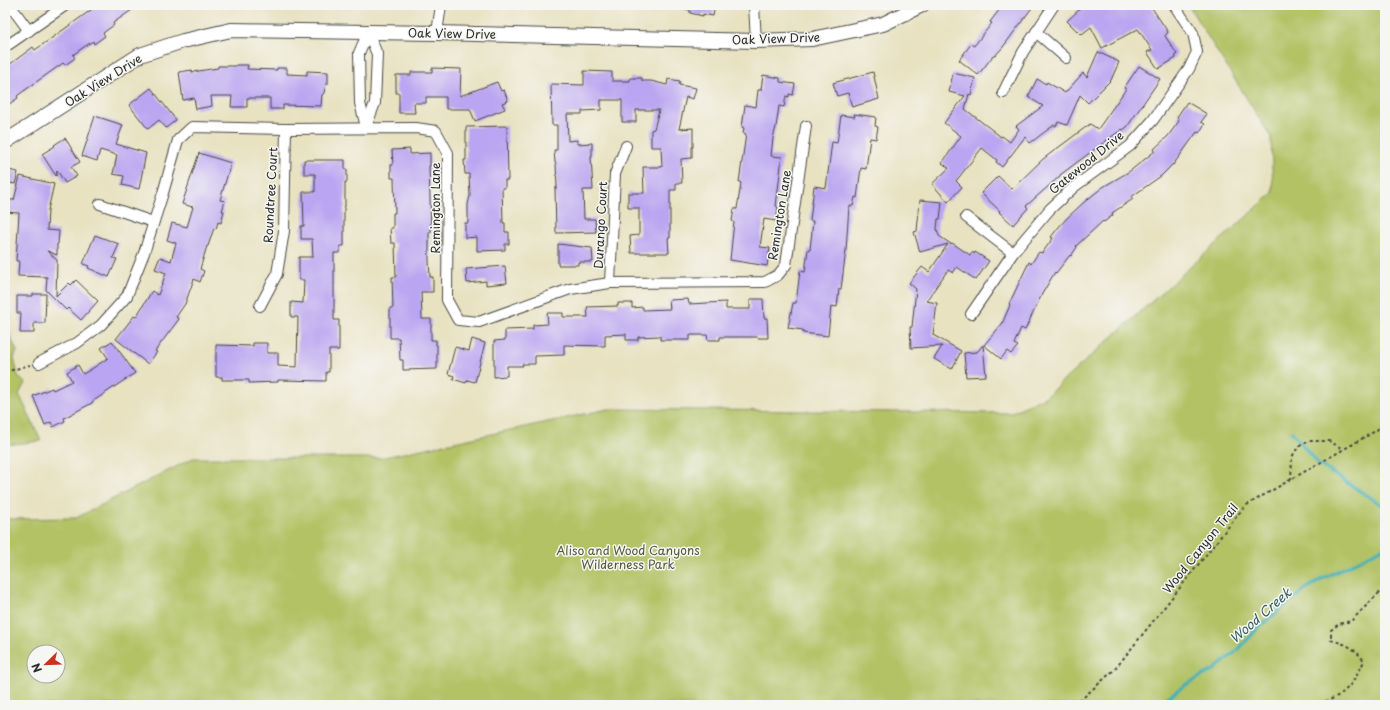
<svg xmlns="http://www.w3.org/2000/svg" width="1390" height="710" font-family="'Playpen Sans',sans-serif">
<rect width="100%" height="100%" fill="#f6f6f2"/>
<filter id="ink" filterUnits="userSpaceOnUse"><feTurbulence type="fractalNoise" baseFrequency=".025" numOctaves="2"/><feDisplacementMap in="SourceGraphic" scale="8" xChannelSelector="R" yChannelSelector="G"/><feConvolveMatrix kernelMatrix="1 2 1 2 8 2 1 2 1" color-interpolation-filters="sRGB"/></filter>
<filter id="wash" filterUnits="userSpaceOnUse"><feTurbulence type="fractalNoise" baseFrequency=".012" numOctaves="4" result="noise"/><feDisplacementMap in="SourceGraphic" scale="16" xChannelSelector="R" yChannelSelector="G"/><feGaussianBlur stdDeviation="0.9" result="paint"/><feColorMatrix in="noise" values="0 0 0 0 0 0 0 0 0 0 0 0 0 0 0 0 0 1.4 0 .05"/><feComposite in="paint" operator="in"/></filter>
<g filter="url(#wash)">
<rect width="100%" height="100%" fill="#e8e2c1"/>
<!-- green -->
<g fill="#b2c265" stroke="#6e7648" fill-rule="evenodd">
<path d="M1188,5h197v700h-1380v-186l71,-1 117,-60h187l228,-49 402,4 35,-16 228,-204 -2,-56zM34,652h24v24h-24z"/>
<path d="M5,325l12,26 -3,7 4,18 7,7 -6,11 22,47 -36,4z"/>
</g>
<g fill="none" stroke-linecap="round" stroke-linejoin="round">
<!-- stream -->
<g stroke="#3caeb4" stroke-width="3.5">
<path d="M1292,432l26,32 67,43"/>
<path d="M1154,705l8,-4 25,-17 27,-14 25,-21 20,-22 44,-36 19,-12 63,-32"/>
</g>
</g>
<g id="blocks">
<!-- building -->
<g fill="#b9a5f1">
<path d="M87,5h52l-26,18 1,2 -11,8 2,3 -11,8 -1,-3 -12,8 -8,6 2,3 -10,7 -2,-2 -24,17 -22,16 1,2 -13,9v-39l28,-21 2,3 56,-40z"/>
<path d="M683,5h32l-2,11 -10,-2v2l-13,-3v-3l-8,-2z"/>
<path d="M1003,5h31l-31,42 -8,9h-2l-15,19 -19,-15 12,-16 3,2 18,-23 -2,-1z"/>
<path d="M1084,5h66l18,27 -3,4 12,18 -2,1 1,3 -18,11 -11,-17 5,-2 -14,-21 -36,19 -11,-21 -9,7 -1,-1 -1,1 -13,-13z"/>
<path d="M1098,52l21,10 -8,18 -23,23 -8,-8 -13,30 -9,-3 -2,4 -2,-1 -24,18 -5,-6 -23,30 -6,-5 1,-2 -15,-12 -26,33 6,6 -14,15 -16,-18 17,-16 -7,-5 19,-27 -17,-13 21,-27 -16,-4 4,-19 22,5 -4,17 -2,-1 -4,15 36,28 1,-1 8,6 9,-13 -3,-3 27,-20 -15,-9 9,-18 9,5 1,-2 18,11 18,-20 4,4z"/>
<path d="M236,65h12l-1,4 30,1v-2h10v6l20,1v-4l21,1v12h-2l-2,9 -2,2 -1,11 -38,-1v4h-13v-11h-23v9h-16l1,-11h-21l1,10 -16,3 -2,-11 -11,2 -4,-28 13,-2v2l26,-4v-2h18z"/>
<path d="M1139,66l21,13 -33,48 -4,3 -1,-1 -62,46v1l-34,30 2,2 -15,17 -14,-13 1,-1 -19,-18 17,-17 14,13 31,-30 47,-35 8,5 28,-40 -2,-1z"/>
<path d="M432,68l29,1 -1,27 37,-14 4,9 3,-1 4,11 -6,2 3,6 -30,12 -5,-12h-24v-12h-20v6h-12l1,10h-16v-20h-3v-18h15v-3h21z"/>
<path d="M584,71l28,1v9h18v-3h12v3h9l16,4 1,-6 12,2 -1,4 17,3 -3,11 -7,-2 -7,32 14,-1v19h-1v11l-11,1 1,24h-6v7h-6v48h-2l1,15h-38l-1,-17 9,-1v-27h-11v-15h16l-1,-26h19l-1,-20h-10v-17l3,-1 5,-19h-23v12h-14v-22h-21v10l-19,1v3h-15l1,27 9,-1v4l15,-1v14h-1l2,33h-10l1,29h11l1,13 -40,1 -1,-45h2l-1,-25h-1l-1,-13h3v-25h-5l-1,-41 33,1z"/>
<path d="M873,72l6,27 -27,8 -4,-14 -11,3 -4,-13z"/>
<path d="M763,75l17,3v4l15,2 -2,11 -4,-1v3l-3,-1 -2,11 -5,-1 -3,21 -3,11 -2,18 11,1 -6,49 2,1 -2,14 -12,-2 -4,28 10,1 -3,18 -37,-6 4,-38 -2,-1 2,-12h3l4,-26 -2,-1 7,-48 -3,-1 1,-5 -2,-1 3,-22 11,2 2,-17h3z"/>
<path d="M151,88l25,32 -10,8 -7,-8 -11,9 -19,-24z"/>
<path d="M1187,102l20,12 -6,8 4,2 -6,9 -2,-1 -24,33v-1l-12,12 -30,21 2,2 -21,14 1,2 -9,7 -1,-1 -27,25 1,1 -6,9 -1,-1 -14,18 -1,-1 -13,22 -17,36 -4,-2 -7,16 4,2 -7,8 -4,-3 -6,8 -17,-14 18,-21 8,-19 -1,-1 20,-42 2,2 8,-12 3,1 11,-15 -2,-1 7,-9 9,-10 16,-15 20,-16 27,-16 25,-20 -1,-2 14,-13 11,-15 -2,-4z"/>
<path d="M854,114l22,3 -1,9 3,1 -2,12 -6,-1 -4,31 -5,-1 -4,30 -2,-1 -2,9h-4l-3,44 -5,39h-2l-2,18 -6,-1 -3,30 -25,-3v-3l-15,-2 5,-25h3l4,-32 5,1 3,-23 2,1 3,-29h-3l4,-35 12,2 6,-46 5,1 4,-28 14,2z"/>
<path d="M95,116l28,9 -7,19 30,9 -7,36 -17,-4 2,-9 -11,-2 4,-19 -17,-5 -3,11 -15,-5z"/>
<path d="M507,126l1,54h-3v8h-3l1,35h2v9h4v12h-4v6l-28,1v-14l-12,1v-15h3v-19l2,-8 -1,-22h-4l-1,-14h2v-33z"/>
<path d="M65,138l15,24 -9,5 6,9 -12,7 -8,-13 -1,6 -14,-22 13,-8 -1,-1z"/>
<path d="M410,149v5l20,-1v13h-1l2,66h-2v29l1,16h3v15h-12l1,27h9v21h5v5h1v24l-34,1v-10h-3l-1,-22h-9v-30h3l-1,-31h4l-1,-34h-4l-1,-15h3v-15h2l-1,-35h-3v-13h2l-1,-15z"/>
<path d="M199,153l32,10 -11,37 5,1 -3,10h2l-3,12 -3,-1 -2,7 -2,-1 -6,18h-1l-7,23 4,2 -4,11 -6,-3 -9,25 -9,13 3,2 -24,32 2,1 -9,12 -32,-25 18,-23 2,1 16,-26 6,4 8,-22 -11,-4 5,-12 11,4 5,-18 -9,-3 5,-17 15,4 6,-20 -11,-3z"/>
<path d="M304,160h41v9h2v13h-2v25h-1v39h-4v7h-6v67h5v30h-10v22h-3v9l-48,-1v2l-29,1v-3h-27v-3h-6v-32l37,1v-3h14v10h11v13l19,1 1,-50h-7v-15l12,1 1,-23h-5v-23h14l-1,-18h-11v-13h3l-1,-34h12v-18h-11z"/>
<path d="M8,170l10,2 -3,12 -10,-2z"/>
<path d="M20,176l34,8 -6,26 -1,20 12,1 -1,13h-1v11l-10,-4 10,9 -1,36 13,-13 2,2 5,-5 22,21 -17,19 -13,-12 -2,2 -20,-20 1,-13 -29,-1 1,-15h-3l3,-48 -14,-1v-12h9z"/>
<path d="M920,200l22,2 -2,17h-2l-1,10 2,7 12,8 1,-1 18,12 2,-3 2,2 1,-2 14,9 -13,19 -19,-13 -4,6 -5,-3 -22,31 11,2 -4,32 28,16 -9,18 -18,-10 8,-13 -31,2 -1,-21h2l4,-38 -7,-6 13,-16 7,5 19,-28 -28,8 -6,-20 3,-1z"/>
<path d="M95,235l24,9 -6,14 4,1 -8,18 -21,-9 1,-2 -6,-2z"/>
<path d="M558,244l34,4 1,14h-15v3h-20z"/>
<path d="M505,266l2,17 -21,2v-4l-19,2 -1,-14z"/>
<path d="M33,294h13l-1,29h-11v10h-14l1,-20h-4v-17h16z"/>
<path d="M688,299l1,5 37,-2v7h24v-10h13l1,19h3l1,20h-10v-1h-38v3h-12l-1,-5h-17v5h-30v-4l-22,1v3h-12v-6l-21,1v11l-41,-1v10l-29,1v8h-13l1,2h-16v10l-13,1v-36l11,-1v-10l28,-1v-4l15,-1 -1,-11h16v4h25l-1,-10 31,-1v-3h14v5l11,-1v3l27,-1 -1,-9z"/>
<path d="M472,339l13,4 -10,39 -8,-2 -1,3 -13,-4 1,-3 -6,-2 7,-27 14,4z"/>
<path d="M112,341l23,32 -43,29v1l-28,15 1,3 -12,6 -2,-5 -6,3 -12,-29 19,-8 1,2 19,-9 -5,-9 11,-7 5,9 10,-6 15,-10 -7,-10z"/>
<path d="M983,345l3,31 -20,1 -2,-24 13,-1z"/>
</g>
</g>
</g>
<g filter="url(#ink)">
<use href="#blocks" fill-opacity="0" stroke="#474642" stroke-width="1"/>
<g fill="none" stroke-linecap="round" stroke-linejoin="round">
<!-- street casing -->
<g stroke="#474642" stroke-width="12">
<g id="street">
<path d="M10,5l19,26"/>
<path d="M754,5l2,36"/>
<path d="M1036,32l30,26"/>
<path d="M437,33l4,-28"/>
<path d="M5,47l61,-42"/>
<path d="M1003,93l20,-41 31,-47"/>
<path d="M366,127l9,-24 2,-49 -9,-22"/>
<path d="M366,127l-6,-24 -1,-50 9,-21"/>
<path d="M100,204l53,18"/>
<path d="M966,217l47,36"/>
<path d="M610,283l5,-109 11,-28"/>
<path d="M260,306l17,-32 7,-43 2,-102"/>
<path d="M971,314l42,-61 37,-44 24,-22 56,-41 23,-26 36,-51 8,-17 -4,-19 -19,-28"/>
<path d="M39,363l38,-20 24,-18 26,-29 17,-43 19,-60 15,-53 14,-13 94,2 130,-1 20,3 12,22 -1,147 11,20 21,2 91,-33 40,-6 155,-1 13,-7 8,-10 20,-139"/>
</g>
</g>
<!-- secondary casing -->
<g stroke="#474642" stroke-width="16">
<path id="secondary" d="M5,142l135,-87 43,-14 48,-11 206,3 319,8 56,-2 71,-15 39,-19"/>
</g>
<!-- path -->
<g stroke="#474642" stroke-width="2" stroke-dasharray="3 3" stroke-linecap="butt">
<path d="M5,372l25,-7"/>
<path d="M1291,480l1,-23 6,-10 11,-6h20l14,8"/>
<path d="M1075,705l40,-36 130,-163 132,-76 8,-10"/>
<path d="M1307,705c32,-4 44,-15 57,-44 -9,-13 -18,-17 -33,-21v-10l8,-6 12,-3 29,-29 5,-3"/>
</g>
<!-- street -->
<use href="#street" stroke="#fff" stroke-width="10"/>
<!-- secondary -->
<use href="#secondary" stroke="#fff" stroke-width="14"/>
</g>
</g>
<g text-anchor="middle" dominant-baseline="central" stroke-width="3" stroke-linejoin="round" paint-order="stroke">
<!-- street labels -->
<g font-size="12" fill="#2b2b2b" stroke="#f6f6f2">
<text transform="translate(452 33) rotate(1)">Oak View Drive</text>
<text transform="translate(776 38) rotate(-2)">Oak View Drive</text>
<text transform="translate(103 80) rotate(-32)">Oak View Drive</text>
<text transform="translate(1086 162) rotate(-39)">Gatewood Drive</text>
<text transform="translate(270 195) rotate(-87)">Roundtree Court</text>
<text transform="translate(435 208) rotate(-90)">Remington Lane</text>
<text transform="translate(779 215) rotate(-81)">Remington Lane</text>
<text transform="translate(600 225) rotate(-87)">Durango Court</text>
<text transform="translate(1200 548) rotate(-51)">Wood Canyon Trail</text>
</g>
<!-- park labels -->
<g font-size="12" fill="#54583c" stroke="#f6f6f2">
<text x="628" y="550">Aliso and Wood Canyons<tspan x="628" dy="14">Wilderness Park</tspan></text>
</g>
<!-- water labels -->
<g font-size="13" font-style="italic" fill="#325f62" stroke="#f6f6f2">
<text transform="translate(1260 615) rotate(-41)">Wood Creek</text>
</g>
</g>
<!-- margin -->
<rect width="1390" height="710" fill="none" stroke="#f6f6f2" stroke-width="20"/>
<!-- north arrow -->
<g transform="translate(46 664) rotate(247)"><circle r="19" fill="#f6f6f2" stroke="#a5a5a2"/>
<path d="M0-3L7 15L0 10L-7 15Z" fill="#c8321e"/>
<text y="-6" font-size="11" font-weight="bold" text-anchor="middle" fill="#2b2b2b">N</text>
</g>
</svg>
